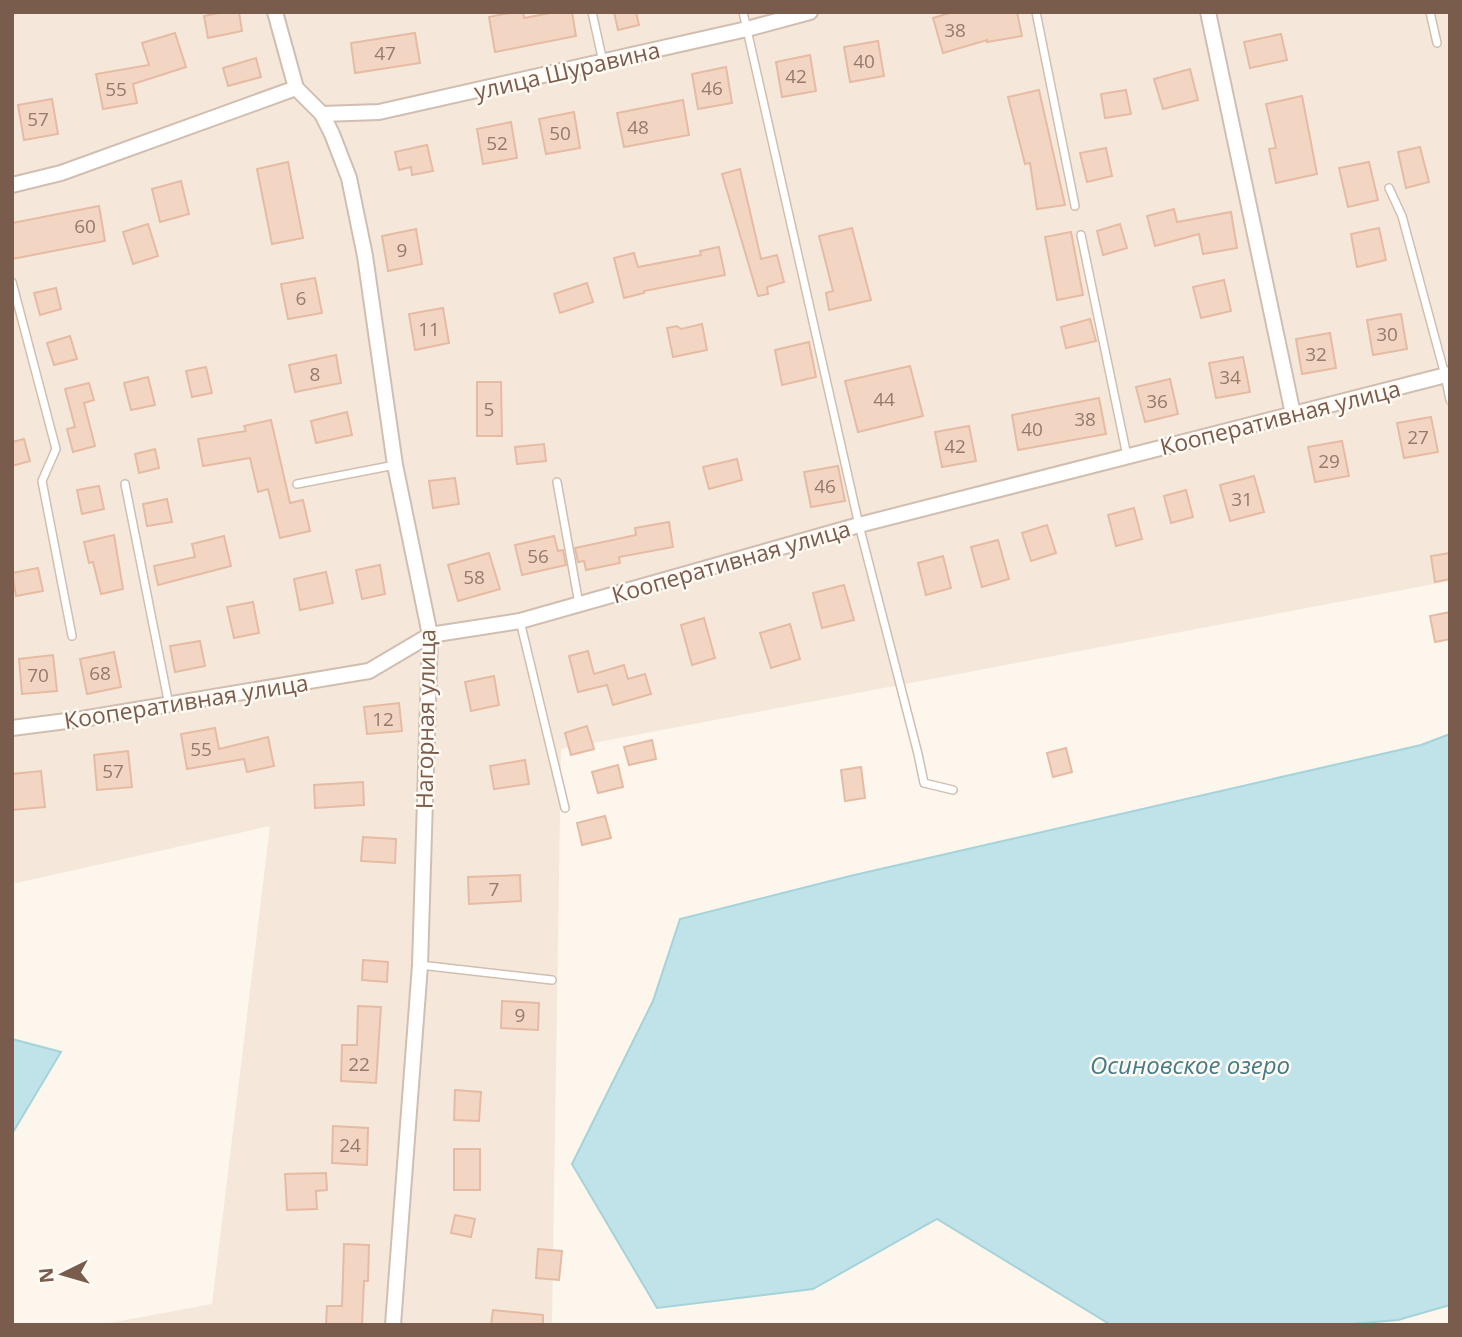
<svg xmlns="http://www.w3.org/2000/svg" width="1462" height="1337" font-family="'Open Sans',sans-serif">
<rect width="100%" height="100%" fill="#fdf6ec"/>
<!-- residential -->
<path fill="#f5e8da" d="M12,12h1438v569l-889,168 -9,576h-454l114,-21 58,-478 -258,58z"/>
<!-- water -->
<g fill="#bfe3e8" stroke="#a5d3da" stroke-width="2">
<path d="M1450,734v571l-52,15 -58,5h-229l-174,-106 -124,70 -156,19 -85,-144 81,-163 27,-82 170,-43 571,-131z"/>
<path d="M12,1039l49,13 -49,82z"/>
</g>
<!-- building -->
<g fill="#f3d5c3" stroke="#e6bba3" stroke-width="2">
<path d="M224,12h15l3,19 -34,7 -4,-22z"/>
<path d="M514,12h9l1,6 32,-6h16l4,24 -81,16 -6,-35z"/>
<path d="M614,12h22l3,13 -21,5z"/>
<path d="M953,12h64l5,24 -35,6v-2l-44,13 -10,-35z"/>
<path d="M175,33l11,34 -53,17 4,19 -34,6 -7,-35 53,-9 -7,-22z"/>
<path d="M415,33l5,30 -65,10 -4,-30z"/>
<path d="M1281,34l6,26 -37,8 -6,-26z"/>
<path d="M878,41l6,35 -34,6 -6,-35z"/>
<path d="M810,55l6,36 -34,6 -6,-35z"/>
<path d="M256,58l5,19 -33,9 -5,-18z"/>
<path d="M726,67l6,36 -34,6 -6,-35z"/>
<path d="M1190,69l8,31 -35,9 -9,-30z"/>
<path d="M1039,90l26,115 -28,4 -7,-46 -5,1 -17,-67z"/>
<path d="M1126,90l5,24 -26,4 -4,-24z"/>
<path d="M1302,96l15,78 -41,9 -7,-34 7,-1 -10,-44z"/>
<path d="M52,99l6,35 -34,6 -6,-35z"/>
<path d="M683,100l6,35 -65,12 -7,-34z"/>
<path d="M574,112l6,36 -34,6 -7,-35z"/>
<path d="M511,122l6,36 -34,6 -6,-35z"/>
<path d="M427,145l6,26 -21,4 -1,-8 -12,3 -4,-18z"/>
<path d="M1420,147l9,35 -23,6 -8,-36z"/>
<path d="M1106,148l6,28 -25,6 -7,-29z"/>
<path d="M288,162l15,76 -31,6 -15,-75z"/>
<path d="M1369,162l9,38 -30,7 -9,-39z"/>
<path d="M740,169l21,90 16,-4 7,27 -17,5 1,7 -10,2 -36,-122z"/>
<path d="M181,181l8,33 -29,8 -8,-33z"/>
<path d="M99,206l6,35 -93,18v-36z"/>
<path d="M1174,209l3,13 54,-10 6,36 -34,6 -4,-20 -44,12 -8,-30z"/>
<path d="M148,224l10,32 -25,8 -10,-32z"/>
<path d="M1120,224l7,24 -24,7 -6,-24z"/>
<path d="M852,228l19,72 -42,10 -3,-17 7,-2 -14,-55z"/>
<path d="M1379,228l7,32 -29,7 -6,-33z"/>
<path d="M416,229l6,35 -34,7 -6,-35z"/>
<path d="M1071,232l12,63 -26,5 -12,-63z"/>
<path d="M719,247l6,28 -81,16v2l-20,5 -10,-40 20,-5 4,14 63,-12 -1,-4z"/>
<path d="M315,278l7,35 -34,6 -7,-35z"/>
<path d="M1224,280l7,31 -30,7 -8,-31z"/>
<path d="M587,283l6,19 -33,11 -6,-19z"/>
<path d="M56,288l5,21 -21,6 -6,-22z"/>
<path d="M443,308l6,35 -34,7 -6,-36z"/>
<path d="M1401,314l6,35 -34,6 -6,-35z"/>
<path d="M1090,319l6,22 -30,7 -5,-21z"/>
<path d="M702,324l5,26 -34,7 -6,-29 10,-2 4,3z"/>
<path d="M1330,333l6,35 -34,6 -6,-35z"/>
<path d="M70,336l7,23 -23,6 -7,-22z"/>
<path d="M809,342l7,35 -34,8 -7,-35z"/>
<path d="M336,355l5,28 -46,9 -6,-27z"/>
<path d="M1243,357l7,35 -34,6 -7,-35z"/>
<path d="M910,366l13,50 -65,16 -13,-51z"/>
<path d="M206,367l6,26 -20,4 -6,-26z"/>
<path d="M148,377l7,28 -24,5 -7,-27z"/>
<path d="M1170,379l8,35 -33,8 -9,-35z"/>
<path d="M477,382h24l1,54h-25z"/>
<path d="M89,383l5,17 -10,3 11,43 -22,6 -6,-23 8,-2 -10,-38z"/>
<path d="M1099,398l7,36 -88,16 -6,-35z"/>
<path d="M347,412l5,23 -36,8 -5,-22z"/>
<path d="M1431,417l7,35 -34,6 -7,-35z"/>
<path d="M271,420l19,83 13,-3 7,31 -30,7 -12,-49 -10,3 -8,-34 -47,8 -5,-27 48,-8 -2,-5z"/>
<path d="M969,426l7,35 -34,6 -7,-35z"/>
<path d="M24,439l6,22 -18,5v-24z"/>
<path d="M1342,441l7,35 -34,6 -7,-35z"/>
<path d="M544,444l2,17 -29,3 -2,-17z"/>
<path d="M155,449l4,19 -20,5 -4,-19z"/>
<path d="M737,459l5,21 -33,9 -6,-22z"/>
<path d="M838,466l7,35 -34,6 -7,-35z"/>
<path d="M1254,476l10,36 -34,9 -10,-36z"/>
<path d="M455,478l4,26 -26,4 -4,-27z"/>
<path d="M99,486l5,23 -22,5 -5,-24z"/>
<path d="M1186,490l7,27 -22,6 -7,-27z"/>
<path d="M167,499l5,23 -25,4 -4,-22z"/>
<path d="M1134,508l8,31 -26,7 -8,-31z"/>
<path d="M669,522l4,25 -54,10 1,6 -34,7 -2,-9 -6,1 -3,-14 61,-13 -1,-7z"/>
<path d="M1047,525l9,28 -25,8 -9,-28z"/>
<path d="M114,535l9,54 -22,5 -8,-32 -4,1 -5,-21z"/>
<path d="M224,536l7,30 -73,19 -4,-19 41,-9 -3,-13z"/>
<path d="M554,536l4,15 5,-1 3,15 -44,10 -7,-30z"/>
<path d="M998,540l11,39 -27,8 -11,-40z"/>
<path d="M489,553l11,36 -42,12 -10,-36z"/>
<path d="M1450,553v26l-15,3 -4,-26z"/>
<path d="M943,556l8,32 -25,7 -8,-32z"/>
<path d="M380,565l5,29 -23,5 -6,-29z"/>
<path d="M38,568l5,23 -27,5 -4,-23z"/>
<path d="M326,572l7,31 -33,7 -6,-31z"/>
<path d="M844,585l10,35 -32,8 -9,-35z"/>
<path d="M253,602l6,31 -25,5 -7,-31z"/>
<path d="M1450,612v27l-15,3 -5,-26z"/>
<path d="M704,618l11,40 -23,7 -11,-40z"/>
<path d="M790,624l10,35 -29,9 -11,-35z"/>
<path d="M200,641l5,25 -30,6 -5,-26z"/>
<path d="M588,651l6,23 30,-9 4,14 17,-5 6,20 -38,11 -6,-20 -29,7 -9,-36z"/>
<path d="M114,652l7,35 -34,7 -7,-35z"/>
<path d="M53,655l4,36 -35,3 -3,-35z"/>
<path d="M494,676l5,29 -28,6 -6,-29z"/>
<path d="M399,703l3,28 -35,3 -3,-27z"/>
<path d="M587,726l7,23 -23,6 -6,-22z"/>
<path d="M215,728l4,21 49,-12 6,29 -27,6 -3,-13 -57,10 -6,-35z"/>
<path d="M652,740l4,19 -27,6 -5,-18z"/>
<path d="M1066,748l6,24 -19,5 -6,-24z"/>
<path d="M128,751l4,36 -35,3 -3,-35z"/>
<path d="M525,760l4,24 -35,5 -4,-23z"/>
<path d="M618,765l5,22 -25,6 -6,-21z"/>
<path d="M861,767l4,31 -20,3 -4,-31z"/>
<path d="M41,771l4,36 -33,3v-36z"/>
<path d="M363,782l1,23 -49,3 -1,-23z"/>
<path d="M605,816l6,22 -29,7 -5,-22z"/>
<path d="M363,837l33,2 -1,24 -34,-2z"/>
<path d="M520,875l1,26 -52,3 -1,-27z"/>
<path d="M363,960l25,2 -1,20 -25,-2z"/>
<path d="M502,1001l37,2 -1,27 -37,-2z"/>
<path d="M358,1006l23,1 -5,76 -35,-2 1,-36h15z"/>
<path d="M455,1090l26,2 -2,29 -25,-1z"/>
<path d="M333,1126l35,2 -1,37 -35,-2z"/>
<rect x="454" y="1149" width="26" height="41"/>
<path d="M326,1173l1,17 -11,1 1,18 -30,1 -2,-36z"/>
<path d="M455,1215l20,4 -4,18 -20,-4z"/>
<path d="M344,1244l25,1 -1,36h-4l-2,44h-36l1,-19h15z"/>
<path d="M538,1249l24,2 -3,29 -23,-2z"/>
<path d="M493,1310l50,5v10h-52z"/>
</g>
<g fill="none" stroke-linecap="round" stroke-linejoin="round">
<!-- lane casing -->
<g stroke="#d1beb0" stroke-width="10">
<g id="lane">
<path d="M592,12l11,50"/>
<path d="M743,12l116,513 59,229 6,29 29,7"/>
<path d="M1036,12l39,194"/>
<path d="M1430,12l7,31"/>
<path d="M1389,188l13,28 43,159 5,25"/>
<path d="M1081,235l46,221"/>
<path d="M12,282l44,167 -14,32 30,155"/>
<path d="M557,482l22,122"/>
<path d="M125,484l44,221"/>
<path d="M297,484l98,-19"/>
<path d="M520,621l45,187"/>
<path d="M420,965l132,15"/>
</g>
</g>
<!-- street casing -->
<g stroke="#d1beb0" stroke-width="18">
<g id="street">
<path d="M275,12l21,76 26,26 10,20 17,44 16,78 30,209 35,170 -10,330 -27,360"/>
<path d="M1208,12l85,402"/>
<path d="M322,114l57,-2 368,-83 63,-17"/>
<path d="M12,185l49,-12 235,-85"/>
<path d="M12,728l70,-9 287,-48 61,-36 90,-14 339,-96 591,-151"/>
</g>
</g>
<!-- lane -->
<use href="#lane" stroke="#fff" stroke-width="7"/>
<!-- street -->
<use href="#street" stroke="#fff" stroke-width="14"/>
</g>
<g text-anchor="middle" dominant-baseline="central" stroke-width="5" stroke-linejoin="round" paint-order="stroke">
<!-- number labels -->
<g font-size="19" fill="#987a6a">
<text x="955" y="30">38</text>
<text x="385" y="53">47</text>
<text x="864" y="61">40</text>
<text x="796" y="76">42</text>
<text x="712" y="88">46</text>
<text x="116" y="89">55</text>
<text x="38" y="119">57</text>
<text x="638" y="127">48</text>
<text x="560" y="133">50</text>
<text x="497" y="143">52</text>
<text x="85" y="226">60</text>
<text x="402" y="250">9</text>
<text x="301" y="298">6</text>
<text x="429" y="329">11</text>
<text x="1387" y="334">30</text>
<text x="1316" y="354">32</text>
<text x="315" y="374">8</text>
<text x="1230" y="377">34</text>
<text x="884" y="399">44</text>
<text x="1157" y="401">36</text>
<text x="489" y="409">5</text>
<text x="1085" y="419">38</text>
<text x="1032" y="429">40</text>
<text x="1418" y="437">27</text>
<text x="955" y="446">42</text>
<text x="1329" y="461">29</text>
<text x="825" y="486">46</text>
<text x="1242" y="499">31</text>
<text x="538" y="556">56</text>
<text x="474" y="577">58</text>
<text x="100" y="673">68</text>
<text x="38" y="675">70</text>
<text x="383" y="719">12</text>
<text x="201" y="749">55</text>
<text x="113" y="771">57</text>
<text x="494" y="889">7</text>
<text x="520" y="1015">9</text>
<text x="359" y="1064">22</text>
<text x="350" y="1145">24</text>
</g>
<!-- street labels -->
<g font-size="23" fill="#7a5c4d" stroke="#fffaf3">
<text transform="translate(567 70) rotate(-13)">улица Шуравина</text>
<text transform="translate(1280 417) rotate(-14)">Кооперативная улица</text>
<text transform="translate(731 561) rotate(-16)">Кооперативная улица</text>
<text transform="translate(186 701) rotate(-9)">Кооперативная улица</text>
<text transform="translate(425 719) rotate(-89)">Нагорная улица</text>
</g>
<!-- water labels -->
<g font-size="24" font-style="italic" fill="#437c86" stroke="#fffaf3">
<text x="1190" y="1064">Осиновское озеро</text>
</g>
</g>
<!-- border -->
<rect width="1462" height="1337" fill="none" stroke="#7a5c4d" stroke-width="28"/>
<!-- north arrow -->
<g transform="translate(63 1274) rotate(265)" stroke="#fffaf3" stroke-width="5" paint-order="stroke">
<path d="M0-5L12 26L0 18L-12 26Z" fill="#7a5c4d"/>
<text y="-10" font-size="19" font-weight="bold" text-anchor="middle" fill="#7a5c4d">N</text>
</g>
</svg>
